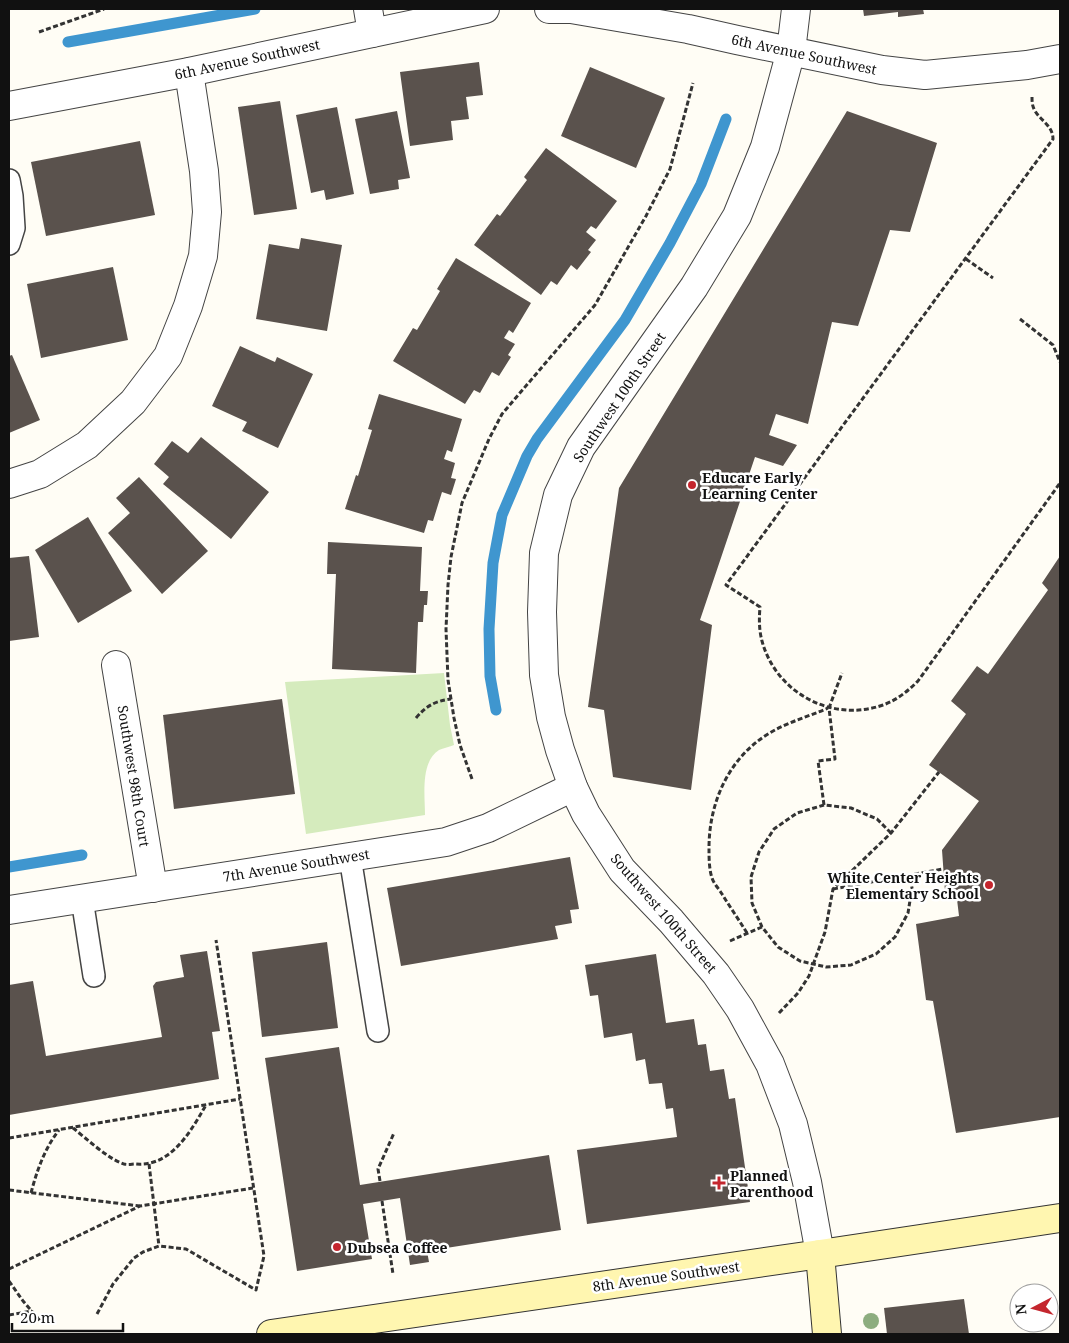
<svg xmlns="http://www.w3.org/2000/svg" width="1069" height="1343" font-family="'Noto Serif',serif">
<rect width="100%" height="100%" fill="#fffdf5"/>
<!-- green -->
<path fill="#d5ebbd" d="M444,673l6,52 4,20c-4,2 -11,3 -15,5 -19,12 -14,46 -14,65l-119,19 -21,-152z"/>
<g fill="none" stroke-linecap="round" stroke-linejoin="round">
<!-- stream -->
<g stroke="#3f96cf" stroke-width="11">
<path d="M68,42l187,-33"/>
<path d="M496,710l-6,-34 -1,-47 4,-66 9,-48 25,-59 10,-17 88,-119 45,-77 31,-59 25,-65"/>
<path d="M9,867l73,-12"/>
</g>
</g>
<!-- building -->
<g fill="#5a524d">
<path d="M863,9h60l1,5 -26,3v-5l-34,4z"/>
<path d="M479,62l4,33 -17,2 3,22 -18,2 2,19 -43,6 -10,-74z"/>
<path d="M590,67l75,31 -29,70 -75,-32z"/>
<path d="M280,101l17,108 -43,6 -16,-108z"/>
<path d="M337,107l17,87 -28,6 -2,-10 -13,3 -15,-78z"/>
<path d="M397,111l13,67 -12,2 1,9 -29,5 -15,-75z"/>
<path d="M847,111l90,32 -27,89 -20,-2 -32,96 -26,-4 -24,102 -32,-10 -7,21 28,10 -14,21 -28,-9 -55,163 12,5 -21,165 -78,-13 -9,-67 -16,-3 31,-219z"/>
<path d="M140,141l15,74 -109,21 -15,-74z"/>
<path d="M546,148l71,53 -21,28 -5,-3 -5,6 10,8 -8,10 3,2 -14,18 -6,-5 -14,20 -6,-4 -10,14 -67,-50 23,-31 3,2 27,-36 -3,-3z"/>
<path d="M301,238l41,7 -15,86 -71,-12 13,-75 30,5z"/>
<path d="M456,258l75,45 -18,30 -4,-3 -5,8 11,6 -7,11 3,2 -12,19 -7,-4 -12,21 -6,-3 -9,14 -72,-43 20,-33 4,2 23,-39 -3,-2z"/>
<path d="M113,267l15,73 -87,18 -14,-74z"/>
<path d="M240,346l35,16 2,-5 36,17 -35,74 -36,-17 5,-9 -35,-16z"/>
<path d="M12,355l28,65 -31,13v-77z"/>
<path d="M379,394l83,25 -10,33 -5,-2 -3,9 11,4 -4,15 5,1 -5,16 -9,-3 -9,29 -5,-1 -4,13 -79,-24 11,-34 2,1 14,-46 -4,-1z"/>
<path d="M201,437l68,55 -38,47 -68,-55 6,-7 -15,-13 18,-23 16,12z"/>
<path d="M139,477l69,74 -46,43 -54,-61 22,-20 -14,-15z"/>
<path d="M88,517l44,74 -54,32 -43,-73z"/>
<path d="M328,542l94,5 -2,44h8l-1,14h-3l-1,17h-5l-2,51 -84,-4 4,-95h-9z"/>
<path d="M29,556l10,81 -30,4v-83z"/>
<path d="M1060,556v561l-104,16 -23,-132 -7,-1 -10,-76 43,-8 -3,-25 -11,1 -3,-42 37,-49 -50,-36 37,-51 -15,-13 26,-35 11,8 60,-84 -6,-7z"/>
<path d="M282,699l13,95 -121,15 -11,-94z"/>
<path d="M570,857l9,52 -9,1 2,13 -17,3 3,13 -157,27 -14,-78z"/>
<path d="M327,942l11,86 -76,9 -10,-85z"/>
<path d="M207,951l13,80 -8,1 7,47 -210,36v-130l24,-4 13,75 116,-19 -9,-51 3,-4 28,-5 -4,-22z"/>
<path d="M656,954l10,69 28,-4 4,26 8,-1 4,27 14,-2 5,30 6,-1 15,104 -163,22 -10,-74 100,-13 -4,-29 -7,1 -4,-26 -13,1 -4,-25 -9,2 -4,-28 -28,5 -6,-43 -8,1 -5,-31z"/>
<path d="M339,1047l21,138 189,-30 12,75 -134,21 2,11 -19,3 -10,-67 -37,6 9,55 -75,12 -32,-213z"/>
<path d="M964,1299l5,35h-82l-3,-26z"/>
</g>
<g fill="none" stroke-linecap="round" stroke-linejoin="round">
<!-- lane casing -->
<g stroke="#444" stroke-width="24">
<g id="lane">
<path d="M9,180l3,16 2,32 -5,16"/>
<path d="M350,857l28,174"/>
<path d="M82,899l12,77"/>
</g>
</g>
<!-- street casing -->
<g stroke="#444" stroke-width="30">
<g id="street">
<path d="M368,9l4,24"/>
<path d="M549,9h22l117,20 49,11 145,30 43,5 102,-10 33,-6"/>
<path d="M796,9l-5,42 -26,96 -28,69 -43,71 -113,160 -23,48 -14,58 -2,59 2,63 7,42 9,33 13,37 13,27 36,56 49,51 45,53 24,35 30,55 23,60 14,58 13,72"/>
<path d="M9,106l180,-34 296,-63"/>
<path d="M9,484l31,-10 47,-29 46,-43 35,-46 20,-50 15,-50 4,-44 -3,-41 -15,-99"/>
<path d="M116,665l37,223"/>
<path d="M9,910l437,-68 42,-14 85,-41"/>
</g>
</g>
<!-- secondary casing -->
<g stroke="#333" stroke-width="30">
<g id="secondary">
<path d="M820,1254l7,80"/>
<path d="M271,1334l549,-80 240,-36"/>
</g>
</g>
<!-- path -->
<g stroke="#333" stroke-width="3" stroke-dasharray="5 2.5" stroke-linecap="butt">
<path d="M39,32l65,-23"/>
<path d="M1032,97c0,3 0,8 2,12 5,11 19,16 19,30l-327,446 34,22c-1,12 -1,23 2,34 14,52 70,82 121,64 14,-5 25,-14 35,-24l142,-198"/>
<path d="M966,259l27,19"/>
<path d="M1020,319l33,26 7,17"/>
<path d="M416,718c10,-12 19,-17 35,-19"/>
<path d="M472,779l-12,-34 -6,-27 -6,-38 -2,-51 2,-44 3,-28 11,-54 27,-64 13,-25 93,-109 51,-89 24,-47 23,-86"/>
<path d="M824,805l-6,-44 17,-2 -6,-51 13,-35"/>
<path d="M891,833l-14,-14 -26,-11 -27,-3 -27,8 -23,16 -15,23 -8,25 1,26 10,24 16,20 22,14 26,6 25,-2 25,-11 19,-17 13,-24 4,-25 -2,-12"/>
<path d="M833,889l110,-20"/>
<path d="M747,933c-8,-13 -17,-26 -25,-39 -3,-5 -8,-10 -10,-16 -3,-9 -3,-21 -3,-30 0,-46 20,-90 59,-114 19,-12 40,-17 60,-26"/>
<path d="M730,941l32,-14"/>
<path d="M779,1013l19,-20 11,-17 16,-44 8,-43 58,-56 48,-61"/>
<path d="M73,1128c14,11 35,31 51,36 4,1 8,0 12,0 35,3 55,-33 70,-59"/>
<path d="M9,1138l231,-39"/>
<path d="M149,1164l10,82"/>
<path d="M380,1181l-2,-12 16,-36"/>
<path d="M9,1190l131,16"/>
<path d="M31,1193c6,-23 14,-45 28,-63"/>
<path d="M382,1201l11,73"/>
<path d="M9,1269l131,-63 113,-18"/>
<path d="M9,1281l14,20 19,22"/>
<path d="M97,1314l16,-30 21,-26 9,-6 16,-6 27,3 70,41 8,-34 -48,-316"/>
<path d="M9,1315l23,-4"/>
</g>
<!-- lane -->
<use href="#lane" stroke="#fff" stroke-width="21"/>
<!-- street -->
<use href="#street" stroke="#fff" stroke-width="28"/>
<!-- secondary -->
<use href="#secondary" stroke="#fff6b0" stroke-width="28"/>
</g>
<!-- trees -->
<circle fill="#8dad7f" cx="871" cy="1321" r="8"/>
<!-- markers -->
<g fill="#c4262e" stroke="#fff" stroke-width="2">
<circle cx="692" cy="485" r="5"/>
<circle cx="989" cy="885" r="5"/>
<path d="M716.5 1175.5h5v5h5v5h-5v5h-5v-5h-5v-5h5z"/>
<circle cx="337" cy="1247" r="5"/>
</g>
<g text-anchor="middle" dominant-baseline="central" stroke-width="5" stroke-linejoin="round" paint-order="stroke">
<!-- street labels -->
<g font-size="14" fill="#111" stroke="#fff">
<text transform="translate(804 54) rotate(12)">6th Avenue Southwest</text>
<text transform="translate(247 59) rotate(-12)">6th Avenue Southwest</text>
<text transform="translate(619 397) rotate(-56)">Southwest 100th Street</text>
<text transform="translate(134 776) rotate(81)">Southwest 98th Court</text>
<text transform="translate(296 865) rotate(-9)">7th Avenue Southwest</text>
<text transform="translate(664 913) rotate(49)">Southwest 100th Street</text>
<text transform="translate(666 1276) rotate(-8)">8th Avenue Southwest</text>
</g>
<!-- poi labels -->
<g font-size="14" font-weight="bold" fill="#111" stroke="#fff" text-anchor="start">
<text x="702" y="477">Educare Early<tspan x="702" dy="16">Learning Center</tspan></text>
<text x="979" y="877" text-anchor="end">White Center Heights<tspan x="979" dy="16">Elementary School</tspan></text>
<text x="730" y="1175">Planned<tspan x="730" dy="16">Parenthood</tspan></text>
<text x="347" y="1247">Dubsea Coffee</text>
</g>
</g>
<!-- border -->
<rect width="1069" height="1343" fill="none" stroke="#111111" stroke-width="20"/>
<!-- north arrow -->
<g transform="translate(1034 1308) rotate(264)"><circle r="24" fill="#ffffff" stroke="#a0a0a0"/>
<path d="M0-4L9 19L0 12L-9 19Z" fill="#c4262e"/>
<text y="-8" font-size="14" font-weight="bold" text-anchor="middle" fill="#111111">N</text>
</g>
<!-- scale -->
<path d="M12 1323v8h111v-8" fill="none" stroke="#111111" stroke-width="2.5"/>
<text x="20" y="1323" font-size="15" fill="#111111" stroke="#ffffff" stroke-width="4" paint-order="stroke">20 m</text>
</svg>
